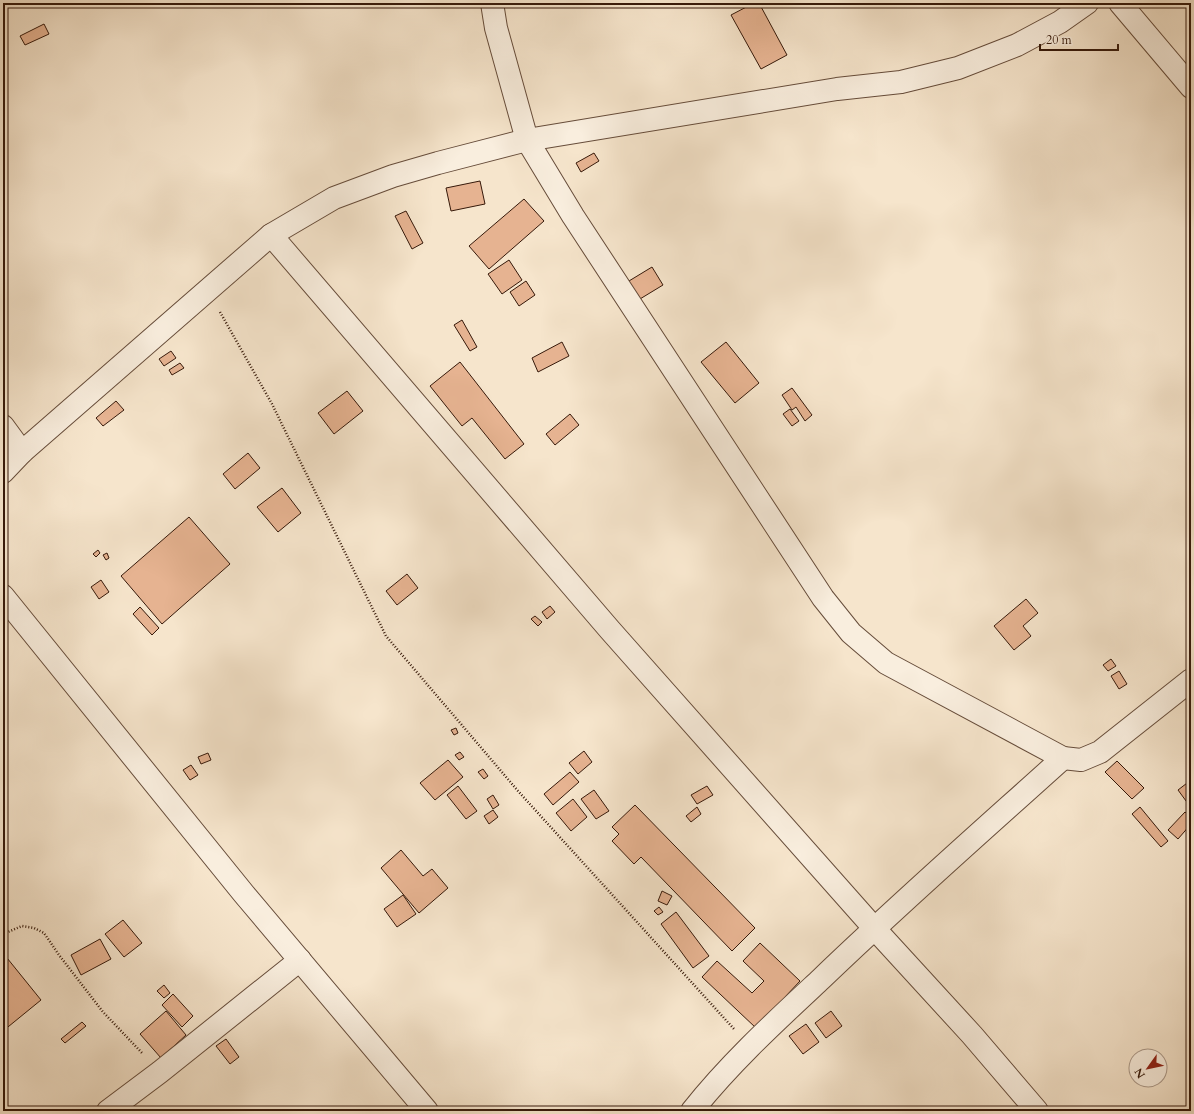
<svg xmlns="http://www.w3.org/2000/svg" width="1194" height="1114" font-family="Cardo,serif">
<rect width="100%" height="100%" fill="#f6e5cc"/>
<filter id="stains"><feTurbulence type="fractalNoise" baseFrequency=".005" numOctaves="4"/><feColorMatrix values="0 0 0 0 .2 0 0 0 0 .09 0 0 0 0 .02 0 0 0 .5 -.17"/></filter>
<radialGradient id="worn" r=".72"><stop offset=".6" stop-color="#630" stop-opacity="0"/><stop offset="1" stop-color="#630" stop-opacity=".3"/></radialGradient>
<!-- building -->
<g fill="#e6b391" stroke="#36190a">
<path d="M754,3h5l28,52 -26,14 -30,-54z"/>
<path d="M44,24l5,10 -24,11 -5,-9z"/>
<path d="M594,153l5,8 -18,11 -5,-9z"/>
<path d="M480,181l5,23 -34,7 -5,-23z"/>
<path d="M524,199l20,22 -55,48 -20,-23z"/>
<path d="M406,211l17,32 -11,6 -17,-33z"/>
<path d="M509,260l13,20 -20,14 -14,-20z"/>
<path d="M652,267l11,18 -28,17 -11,-18z"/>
<path d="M526,281l9,14 -16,11 -9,-14z"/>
<path d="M462,320l15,27 -7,4 -16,-26z"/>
<path d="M562,342l7,14 -31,16 -6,-14z"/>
<path d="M726,342l33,41 -24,20 -34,-41z"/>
<path d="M171,351l5,7 -12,8 -5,-7z"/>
<path d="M460,362l64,82 -19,15 -33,-41 -10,8 -32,-40z"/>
<path d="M180,363l4,5 -12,7 -3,-5z"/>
<path d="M792,388l20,27 -7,6 -9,-14 -4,3 -10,-15z"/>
<path d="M347,391l16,20 -29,23 -16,-21z"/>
<path d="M116,401l8,9 -21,16 -7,-8z"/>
<path d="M790,409l9,12 -7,5 -9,-12z"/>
<path d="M570,414l9,11 -24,20 -9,-11z"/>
<path d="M248,453l12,15 -25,21 -12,-15z"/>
<path d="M282,488l19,25 -23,19 -21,-25z"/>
<path d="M189,517l41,47 -68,60 -41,-48z"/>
<path d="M98,550l2,3 -4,4 -3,-3z"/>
<path d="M107,553l2,5 -3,2 -3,-5z"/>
<path d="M407,574l11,14 -21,17 -11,-14z"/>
<path d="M101,580l8,12 -10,7 -8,-12z"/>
<path d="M1026,599l12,14 -15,13 8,10 -17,14 -20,-24z"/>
<path d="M550,606l5,6 -8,7 -5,-7z"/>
<path d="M140,607l19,21 -7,7 -19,-21z"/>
<path d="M535,616l7,6 -4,4 -7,-7z"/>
<path d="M1111,659l5,7 -8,5 -5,-6z"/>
<path d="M1119,671l8,13 -8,5 -8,-13z"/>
<path d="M456,728l2,5 -4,2 -3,-5z"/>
<path d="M584,751l8,11 -14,12 -9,-11z"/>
<path d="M460,752l4,5 -5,3 -4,-5z"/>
<path d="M208,753l3,7 -10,4 -3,-7z"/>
<path d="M448,760l15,17 -28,23 -15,-17z"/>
<path d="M1117,761l27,27 -12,11 -27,-27z"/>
<path d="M191,765l7,10 -8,5 -7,-10z"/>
<path d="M483,769l5,7 -4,3 -6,-7z"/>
<path d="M570,772l9,10 -26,23 -9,-11z"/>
<path d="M1191,780v23l-2,2 -11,-15z"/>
<path d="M458,786l19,25 -11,8 -19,-24z"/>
<path d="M707,786l6,9 -16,9 -6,-9z"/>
<path d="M594,790l15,21 -13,8 -15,-20z"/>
<path d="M493,795l6,10 -6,4 -6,-10z"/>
<path d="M573,799l14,18 -16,14 -15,-18z"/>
<path d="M635,805l120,123 -23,23 -91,-94 -7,7 -22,-23 7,-7 -7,-7z"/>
<path d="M697,807l4,7 -10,8 -5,-6z"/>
<path d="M1140,807l28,34 -7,6 -29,-33z"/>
<path d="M493,810l5,7 -9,7 -5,-8z"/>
<path d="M1185,812l6,5v7l-13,15 -10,-9z"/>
<path d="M401,850l22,26 9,-7 16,19 -29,25 -38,-45z"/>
<path d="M662,891l10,5 -5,9 -9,-4z"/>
<path d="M403,895l13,19 -19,13 -13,-18z"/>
<path d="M659,907l4,5 -5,3 -4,-4z"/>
<path d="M676,912l33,44 -16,12 -32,-44z"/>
<path d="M123,920l19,23 -18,14 -19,-23z"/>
<path d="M100,939l11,20 -30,16 -10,-20z"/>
<path d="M760,943l40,38 -44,47 -54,-51 15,-16 35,32 12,-12 -21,-20z"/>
<path d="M3,953l38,47 -38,31z"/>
<path d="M164,985l6,8 -6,5 -7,-7z"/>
<path d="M173,994l20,22 -11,11 -20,-22z"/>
<path d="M166,1011l20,24 -25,23 -21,-24z"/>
<path d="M831,1011l11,15 -16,12 -11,-15z"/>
<path d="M82,1022l4,4 -21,17 -4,-4z"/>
<path d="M806,1024l13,18 -16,12 -14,-18z"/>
<path d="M226,1039l13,18 -9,7 -14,-18z"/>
</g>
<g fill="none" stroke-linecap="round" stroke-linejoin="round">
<!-- street casing -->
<g stroke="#664c3a" stroke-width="24">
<g id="street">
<path d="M492,3l4,25 31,112 46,76 250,382 28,35 35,30 177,95 18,2 19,-8 91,-72"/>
<path d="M1120,3l71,84"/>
<path d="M271,235l339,395 264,298 98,107 65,76"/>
<path d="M3,426l19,26"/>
<path d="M3,472l19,-20 249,-217 63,-37 59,-22 45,-13 89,-23 310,-51 64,-7 57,-14 59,-23 43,-23 27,-19"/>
<path d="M3,596l241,298 183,217"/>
<path d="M108,1111l52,-39 140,-112"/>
<path d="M692,1111c38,-48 84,-90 129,-132 79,-76 161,-148 242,-221"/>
</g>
</g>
<!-- path -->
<g stroke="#36190a" stroke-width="2.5" stroke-dasharray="1 2" stroke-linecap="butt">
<path d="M220,312l52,92 114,232 132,155 216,238"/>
<path d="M3,934l19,-8 12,2 10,5 15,22 44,57 40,42"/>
</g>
<!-- street -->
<use href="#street" stroke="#f9eede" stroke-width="22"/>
</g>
<!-- margin -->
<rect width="1194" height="1114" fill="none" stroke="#f6e5cc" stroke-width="16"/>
<rect x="4" y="4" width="1186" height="1106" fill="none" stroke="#36190a" stroke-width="2"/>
<rect x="8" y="8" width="1178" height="1098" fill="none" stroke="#36190a"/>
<!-- north arrow -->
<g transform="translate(1148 1068) rotate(237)"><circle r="19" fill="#f9eede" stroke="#ab9989"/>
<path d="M0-3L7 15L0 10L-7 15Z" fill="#8f2418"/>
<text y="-6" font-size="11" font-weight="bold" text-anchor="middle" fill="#36190a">N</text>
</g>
<!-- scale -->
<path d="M1040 44v6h78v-6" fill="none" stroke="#36190a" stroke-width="2"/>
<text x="1046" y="44" font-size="12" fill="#36190a" stroke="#f9eede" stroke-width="3" paint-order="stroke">20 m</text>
<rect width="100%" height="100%" filter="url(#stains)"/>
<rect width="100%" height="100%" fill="url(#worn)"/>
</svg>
